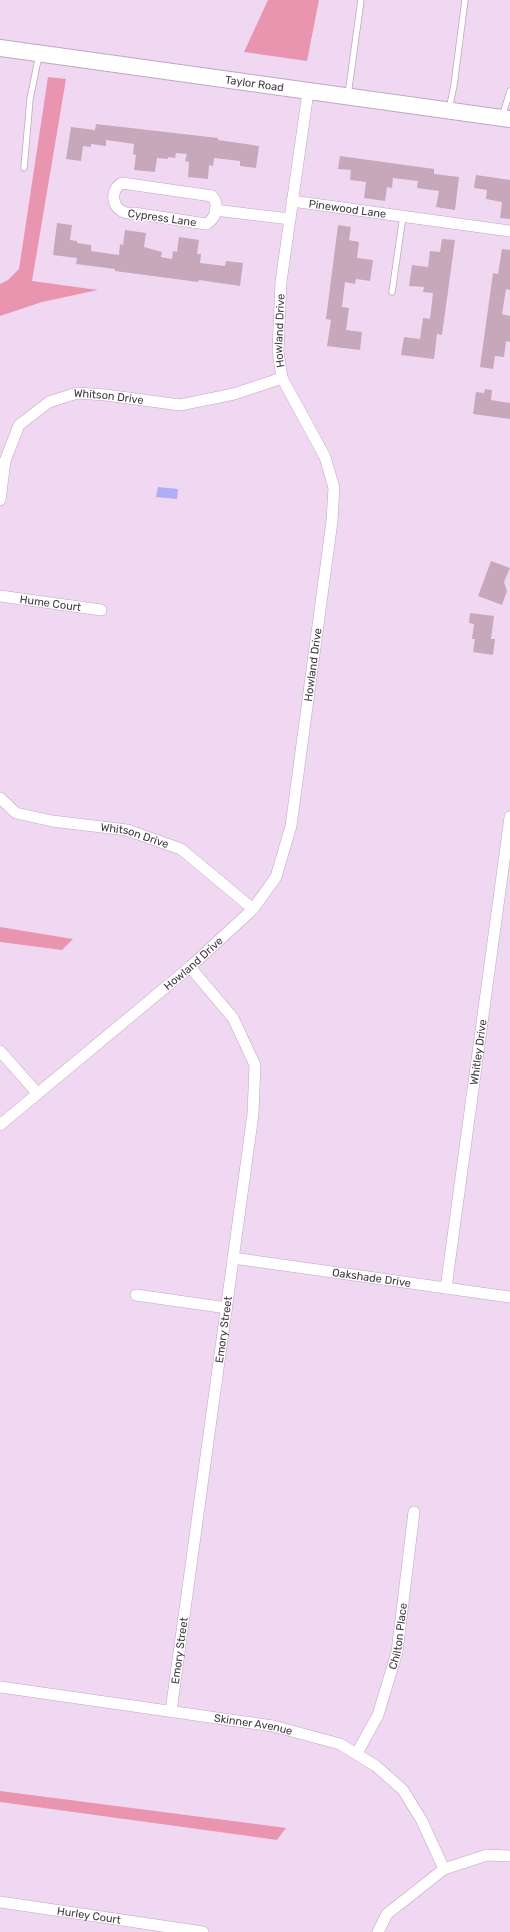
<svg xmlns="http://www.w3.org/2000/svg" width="510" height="1932" font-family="Rubik,sans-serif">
<rect width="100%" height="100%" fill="#f0d8f3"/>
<!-- forest -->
<g fill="#ea95b0">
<path d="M268,0h51l-12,61 -63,-9z"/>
<path d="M48,77l18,2 -34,202 66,9 -56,12 -42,14v-32l8,-4 11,-11z"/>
<path d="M0,927l73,12 -11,11 -62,-8z"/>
<path d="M0,1791l286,37 -9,12 -277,-38z"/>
</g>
<!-- water -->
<path fill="#afadf8" d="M158,487l20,2 -1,10 -21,-2z"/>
<!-- building -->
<g fill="#c6a8ba">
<path d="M96,124l122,14v2l41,6 -3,22 -16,-2v-5l-26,-3 -1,8 -4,-1 -1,14 -20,-2 1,-15 -4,-1 2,-7 -11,-1 -1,5 -7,-1v2l-11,-1 -2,14 -21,-2 2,-15 -3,-1 1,-10 -28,-4v6l-15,-2v3l-8,-1 -2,15 -15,-2 5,-32 24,3z"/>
<path d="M340,156l94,13v5l25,3 -4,33 -19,-3 3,-16 -22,-3 1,-7 -25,-3 -1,10 -5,-1 -2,14 -21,-3 2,-16 -16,-2 1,-10 -13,-1z"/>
<path d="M476,175l34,5v39l-10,-1 2,-16 -16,-3 1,-9 -13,-2z"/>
<path d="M57,223l15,2 -2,15 7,1v2l14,2v6l28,4 1,-11 3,1 2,-15 21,3 -2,14 18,5 -1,5 11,2 1,-8 4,1 2,-15 20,3 -2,14h4l-1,9 25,3 1,-5 17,2 -3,23 -41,-6 -1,2 -83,-11v-2l-39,-5 1,-6 -24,-3z"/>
<path d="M338,225l13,2 -2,13 10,2 -2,16 16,2 -3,21 -14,-2 -1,5 -10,-2 -3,25 7,1 -3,22 16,2 -2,18 -33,-4 4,-26 -5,-1z"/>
<path d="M442,239l13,1 -13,95 -5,-1 -3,25 -33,-4 3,-18 16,2 3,-21 7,1 3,-26 -10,-1 1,-5 -15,-1 3,-21 16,2 2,-16 10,1z"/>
<path d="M502,249l8,1v40l-4,-1 -4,25 8,2v26l-4,-1 -2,16 -9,-1 -2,13 -13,-2 13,-94 5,1z"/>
<path d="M485,389l7,1 -1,10 19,3v16l-37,-5 3,-22 8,1z"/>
<path d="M491,561l19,7 -6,14 3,9 -5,14 -24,-9z"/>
<path d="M470,613l24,3 -3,23h4l-2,16 -20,-3 2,-13h-3l2,-15 -5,-1z"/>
</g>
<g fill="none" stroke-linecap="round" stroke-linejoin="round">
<!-- lane casing -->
<g stroke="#bea7c0" stroke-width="7">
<g id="lane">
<path d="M348,95l13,-95"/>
<path d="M449,110l5,-25 11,-85"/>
<path d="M502,117l8,-26"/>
<path d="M24,168l6,-69 9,-44"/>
<path d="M392,292l11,-76"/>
</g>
</g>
<!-- street casing -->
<g stroke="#bea7c0" stroke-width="12">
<g id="street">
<path d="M122,183l90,13c8,9 4,23 -6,28l-72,-11c-21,3 -27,-22 -12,-30z"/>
<path id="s1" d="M292,201l218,30"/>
<path d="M215,210l75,9"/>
<path id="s2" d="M0,500l5,-39 14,-36 30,-23 28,-9 29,2 74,10 54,-11 48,-16"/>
<path id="s3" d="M0,596l101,14"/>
<path id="s4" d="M0,798l16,15 36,8 75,9 54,19 72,60"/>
<path d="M0,1051l38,43"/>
<path id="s5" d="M0,1125l190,-158 63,-58 23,-32 15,-51 41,-305 2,-33 -9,-31 -43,-79 -4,-27 3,-69 27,-190"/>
<path id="s6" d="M233,1258l277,39"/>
<path id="s7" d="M446,1288l64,-471"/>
<path d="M136,1295l91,13"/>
<path id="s8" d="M0,1687l273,39 67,18 36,22 27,24 19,31 22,48"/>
<path id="s9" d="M171,1711l82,-597 2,-49 -22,-47 -43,-51"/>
<path id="s10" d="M357,1753l21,-38 19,-63 17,-140"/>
<path id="s11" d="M0,1902l203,30"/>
<path d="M378,1932l9,-18 57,-45 43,-14 23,1"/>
</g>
</g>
<!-- secondary casing -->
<g stroke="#bea7c0" stroke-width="18">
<g id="secondary">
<path id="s12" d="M0,48l510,71"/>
</g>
</g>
<!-- lane -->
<use href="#lane" stroke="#fff" stroke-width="5.5"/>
<!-- street -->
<use href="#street" stroke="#fff" stroke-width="11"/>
<!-- secondary -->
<use href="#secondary" stroke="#fff" stroke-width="16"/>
</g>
<g text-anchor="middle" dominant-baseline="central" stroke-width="3" stroke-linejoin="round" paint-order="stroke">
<!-- street labels -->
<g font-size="11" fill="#413842" stroke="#fff">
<text stroke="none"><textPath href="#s12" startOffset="257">Taylor Road</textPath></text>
<text stroke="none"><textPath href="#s1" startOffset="56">Pinewood Lane</textPath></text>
<text transform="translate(162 218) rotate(8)">Cypress Lane</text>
<text stroke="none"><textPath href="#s5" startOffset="936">Howland Drive</textPath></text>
<text stroke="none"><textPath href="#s2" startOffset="177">Whitson Drive</textPath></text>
<text stroke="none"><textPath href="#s3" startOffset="51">Hume Court</textPath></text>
<text stroke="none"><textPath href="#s5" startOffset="588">Howland Drive</textPath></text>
<text stroke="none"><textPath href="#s4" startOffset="143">Whitson Drive</textPath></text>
<text stroke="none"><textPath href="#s5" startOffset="252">Howland Drive</textPath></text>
<text stroke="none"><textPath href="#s7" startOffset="238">Whitley Drive</textPath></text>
<text stroke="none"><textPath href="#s6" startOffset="140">Oakshade Drive</textPath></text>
<text stroke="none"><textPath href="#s9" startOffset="385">Emory Street</textPath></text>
<text stroke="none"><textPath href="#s10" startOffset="125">Chilton Place</textPath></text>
<text stroke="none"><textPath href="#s9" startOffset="61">Emory Street</textPath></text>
<text stroke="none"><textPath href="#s8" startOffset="256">Skinner Avenue</textPath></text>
<text stroke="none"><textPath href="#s11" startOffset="90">Hurley Court</textPath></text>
</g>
</g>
</svg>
